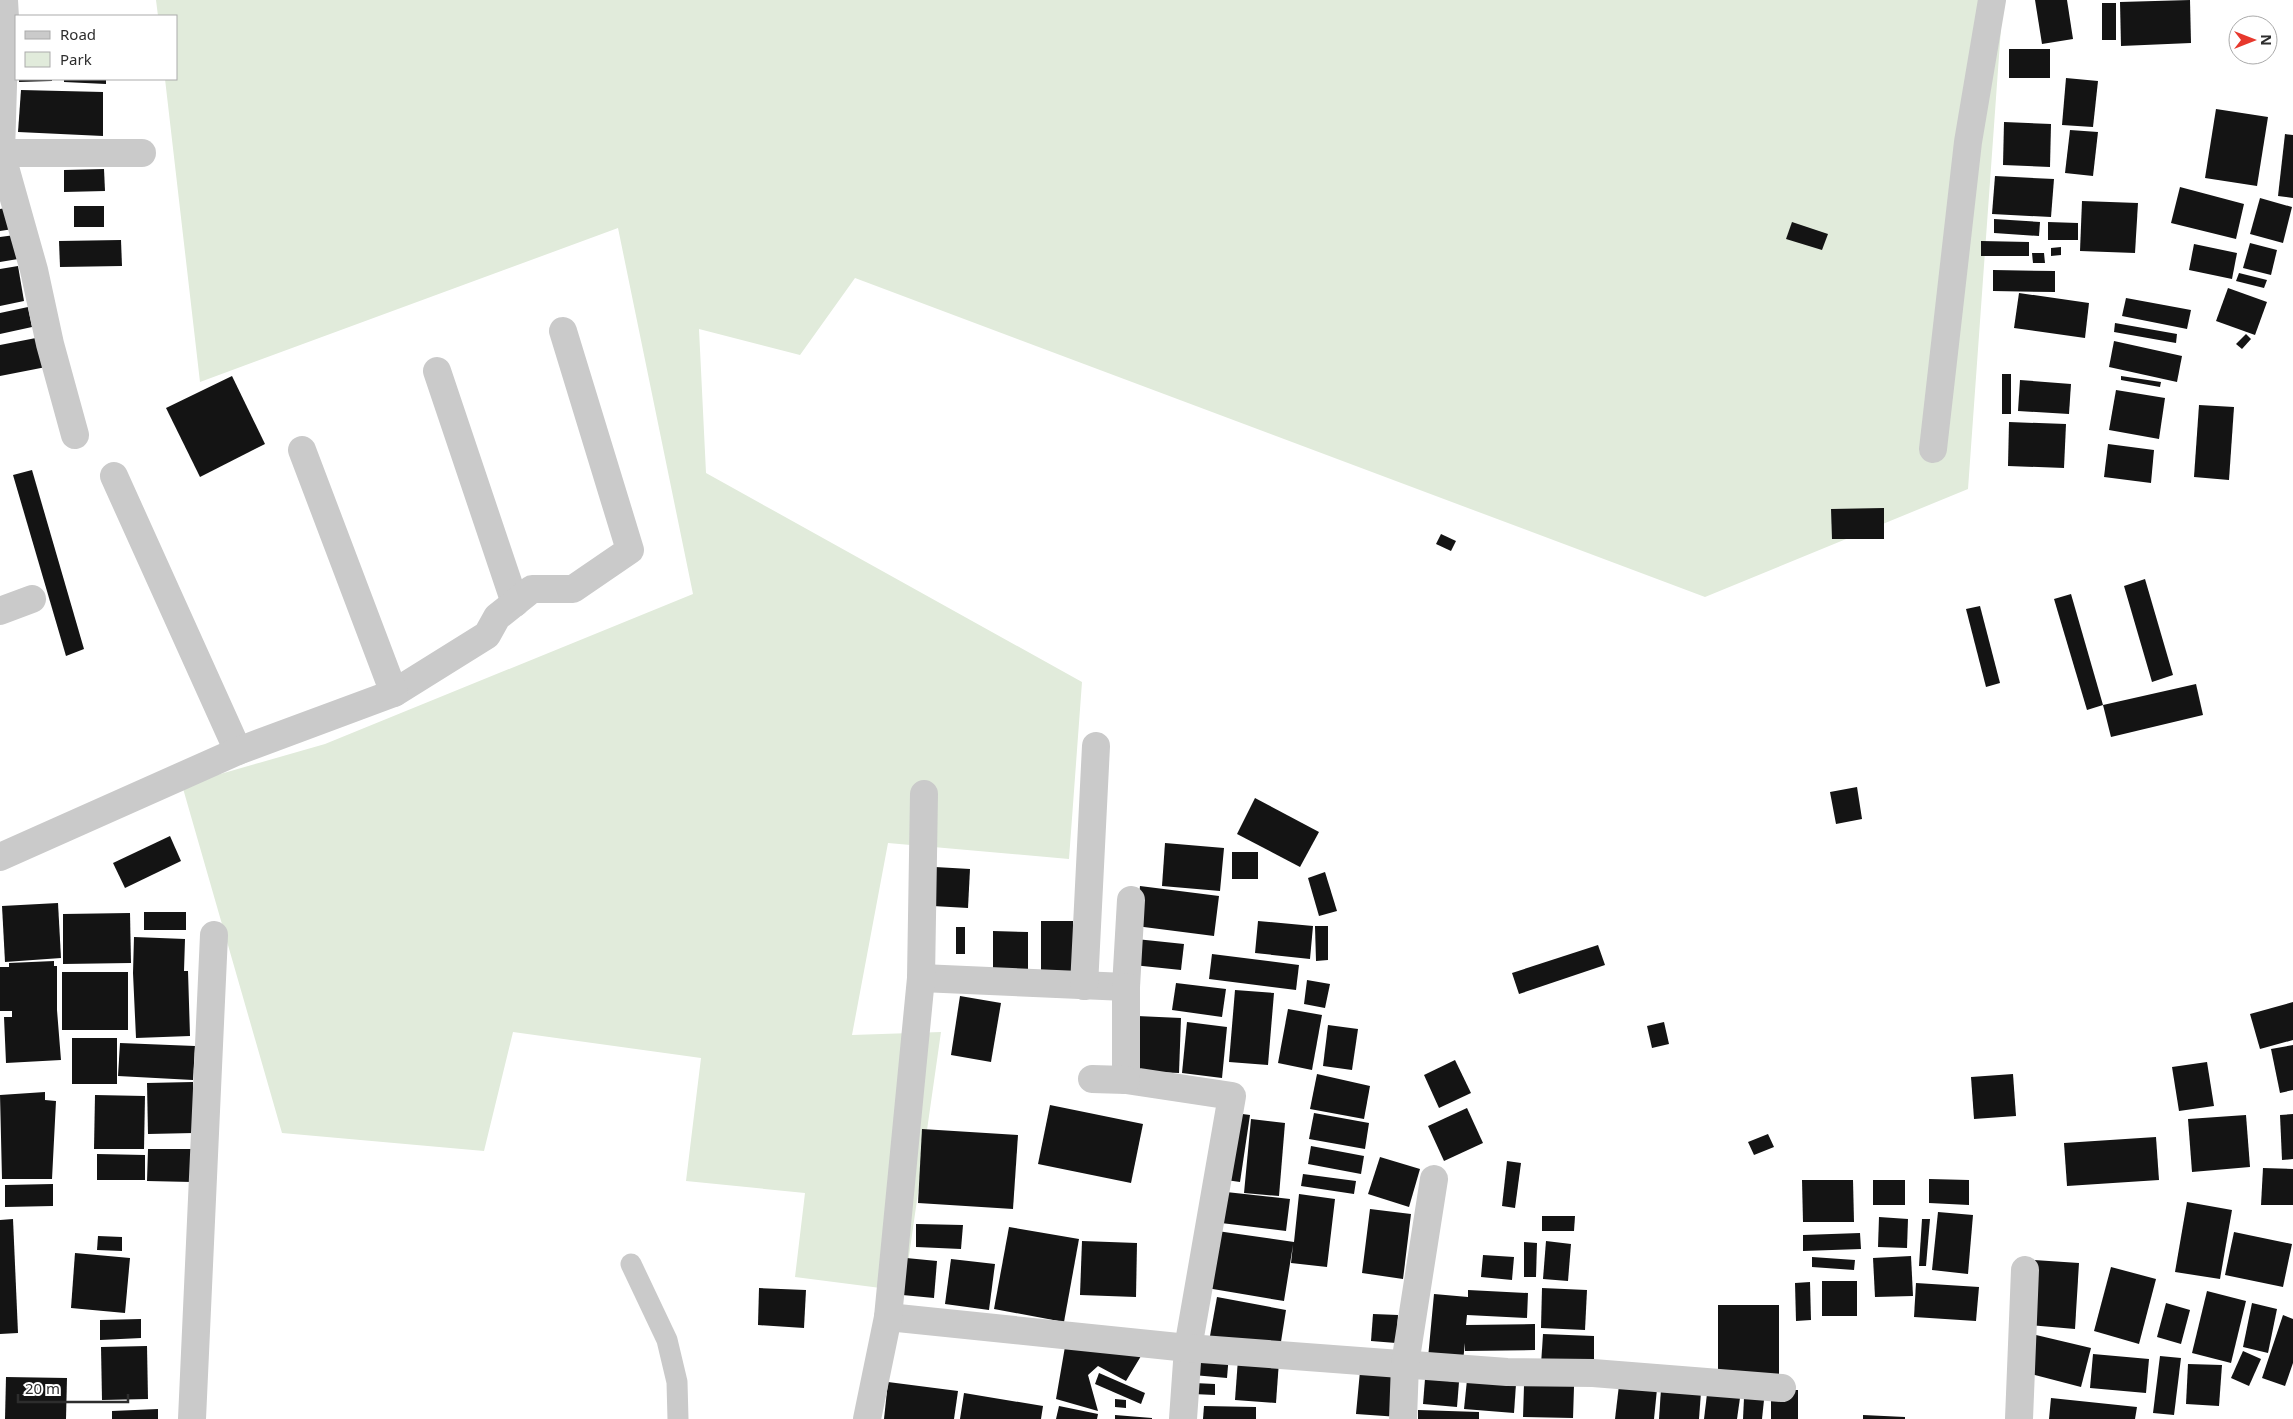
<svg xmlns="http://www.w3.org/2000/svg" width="2293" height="1419" font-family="'Noto Sans',sans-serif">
<rect width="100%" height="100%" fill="#fff"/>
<!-- green -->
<path fill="#e1ebdb" d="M156,0h1847l-35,489 -263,108 -850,-319 -55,77 -101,-26 7,144 376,209 -13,177 -181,-16 -36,192 89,-3 -37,259 -109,-14 10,-84 -119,-12 15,-123 -188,-26 -29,119 -202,-18 -100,-348 143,-41 368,-150 -75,-366 -418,154 -35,-303h11v-63h-18z"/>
<!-- building -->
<g fill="#141414">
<path d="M2035,0h32l6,39 -31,5z"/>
<path d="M2190,0l1,43 -70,3 -1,-44z"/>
<rect x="2102" y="3" width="14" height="37"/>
<rect x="2009" y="49" width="41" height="29"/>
<path d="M2066,78l32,3 -5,46 -31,-2z"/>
<path d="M19,79h33v2l-33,1z"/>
<path d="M64,79h42v5l-42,-2z"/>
<path d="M21,90l82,2v44l-85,-4z"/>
<path d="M2216,109l52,8 -11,69 -52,-8z"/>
<path d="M2004,122l47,2 -1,43 -47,-2z"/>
<path d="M2070,130l28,2 -5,44 -28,-3z"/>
<path d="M2285,134l8,1v63l-15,-2z"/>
<path d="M104,169l1,22 -41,1v-22z"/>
<path d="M1995,176l59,3 -3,38 -59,-3z"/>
<path d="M2180,187l64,17 -8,35 -65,-16z"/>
<path d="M2260,198l32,9 -9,36 -33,-9z"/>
<path d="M2082,201l56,2 -3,50 -55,-2z"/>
<rect x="74" y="206" width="30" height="21"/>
<path d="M11,207l2,22 -13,2v-22z"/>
<path d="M1994,219l46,3 -1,14 -45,-3z"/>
<path d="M1792,222l36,12 -6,16 -36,-11z"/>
<path d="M2048,222l30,1v17h-30z"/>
<path d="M15,235l3,24 -18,3v-25z"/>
<path d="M121,240l1,26 -62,1 -1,-26z"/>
<path d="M1981,241l48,1v14h-48z"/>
<path d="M2250,243l27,7 -6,25 -28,-7z"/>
<path d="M2194,244l43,9 -5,26 -43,-9z"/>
<path d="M2061,247v8l-10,1v-8z"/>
<path d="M2032,253h12l1,10h-12z"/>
<path d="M18,266l6,35 -24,5v-37z"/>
<path d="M1993,270l62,1v21l-62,-1z"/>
<path d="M2239,273l28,7 -3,8 -28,-7z"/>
<path d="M2228,288l39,14 -12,33 -39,-14z"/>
<path d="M2019,293l70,10 -4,35 -71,-10z"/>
<path d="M2126,298l65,12 -4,19 -65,-13z"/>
<path d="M28,307l4,20 -32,7v-21z"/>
<path d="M2115,323l62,11 -1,9 -62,-11z"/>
<path d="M2246,334l5,5 -9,10 -6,-5z"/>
<path d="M41,337l5,30 -46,9v-31z"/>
<path d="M2114,341l68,15 -5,26 -68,-15z"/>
<rect x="2002" y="374" width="9" height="40"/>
<path d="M232,376l33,68 -65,33 -34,-69z"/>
<path d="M2121,376l40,6 -1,5 -39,-7z"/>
<path d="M2020,380l51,4 -2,30 -51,-3z"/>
<path d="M2116,390l49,8 -6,41 -50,-9z"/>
<path d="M2199,405l35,2 -5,73 -35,-3z"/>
<path d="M2009,422l57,2 -2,44 -56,-2z"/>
<path d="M2108,444l46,6 -3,33 -47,-6z"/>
<path d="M32,470l52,179 -18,7 -53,-181z"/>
<path d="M1884,508v31h-52l-1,-30z"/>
<path d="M1441,534l15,7 -5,10 -15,-7z"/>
<path d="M2145,579l28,96 -21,7 -28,-96z"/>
<path d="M2071,594l32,111 -16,5 -33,-111z"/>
<path d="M1980,606l20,77 -14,4 -20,-78z"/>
<path d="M2196,684l7,31 -92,22 -8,-32z"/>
<path d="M1857,787l5,32 -26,5 -6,-32z"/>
<path d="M1255,798l64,34 -19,35 -63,-33z"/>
<path d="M170,836l11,25 -56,27 -12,-25z"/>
<path d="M1165,843l59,5 -4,43 -58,-5z"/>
<rect x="1232" y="852" width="26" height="27"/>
<path d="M935,867l35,2 -2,39 -35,-2z"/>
<path d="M1325,872l12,39 -18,5 -11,-38z"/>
<path d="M1140,886l79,10 -5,40 -78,-10z"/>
<path d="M58,903l3,55 -56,4 -3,-56z"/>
<rect x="144" y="912" width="42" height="18"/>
<path d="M130,913l1,50 -68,1v-50z"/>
<rect x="1041" y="921" width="32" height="54"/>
<path d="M1258,921l55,5 -3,33 -55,-6z"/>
<path d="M1315,926h13v34l-12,1z"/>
<rect x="956" y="927" width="9" height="27"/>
<path d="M993,931l35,1v41h-35z"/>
<path d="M134,937l51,2 -1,32h4l2,65 -54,2 -3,-65z"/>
<path d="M1136,939l48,5 -3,26 -48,-5z"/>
<path d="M1598,945l7,20 -86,29 -7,-21z"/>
<path d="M1212,954l87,11 -3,25 -87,-11z"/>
<path d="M54,961v5h3v44l4,50 -55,3 -2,-46h8v-6h-12v-44h9v-4z"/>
<rect x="62" y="972" width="66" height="58"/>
<path d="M1307,980l23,4 -5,24 -21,-4z"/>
<path d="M1176,983l50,6 -4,28 -50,-7z"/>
<path d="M1235,990l39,3 -6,72 -39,-3z"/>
<path d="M960,996l41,7 -10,59 -40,-7z"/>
<path d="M2293,1002v38l-33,9 -10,-35z"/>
<path d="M1288,1009l34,6 -10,55 -34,-7z"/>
<path d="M1137,1016l44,2 -2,55 -45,-2z"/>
<path d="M1187,1022l40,5 -5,51 -40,-5z"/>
<path d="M1664,1022l5,22 -17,4 -5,-22z"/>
<path d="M1328,1025l30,4 -6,41 -29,-4z"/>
<rect x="72" y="1038" width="45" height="46"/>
<path d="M120,1043l75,3 -2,34 -75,-4z"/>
<path d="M2293,1045v45l-13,3 -9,-44z"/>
<path d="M1455,1060l16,33 -32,15 -15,-33z"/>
<path d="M2207,1062l7,44 -35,5 -7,-44z"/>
<path d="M1317,1074l53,12 -6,33 -54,-10z"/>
<path d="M2013,1074l3,42 -42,3 -3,-42z"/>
<path d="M193,1082l1,51 -46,1 -1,-51z"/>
<path d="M45,1092v8l11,1 -4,78h-50l-2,-84z"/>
<path d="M95,1095l50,1 -1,53h-50z"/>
<path d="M1050,1105l93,19 -12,59 -93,-19z"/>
<path d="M1467,1108l16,35 -39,18 -16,-35z"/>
<path d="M1235,1113l15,2 -10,67 -14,-2z"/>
<path d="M1314,1113l55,10 -4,26 -56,-10z"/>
<path d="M2293,1114v45l-11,1 -2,-45z"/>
<path d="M2246,1115l4,52 -58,5 -4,-53z"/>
<path d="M1251,1119l34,4 -6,73 -35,-3z"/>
<path d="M922,1129l96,6 -5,74 -95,-6z"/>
<path d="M1768,1134l6,13 -20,8 -6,-13z"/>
<path d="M2156,1137l3,43 -92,6 -3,-43z"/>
<path d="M1311,1146l53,10 -3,18 -53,-10z"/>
<path d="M148,1149h45l-1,33 -45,-1z"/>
<path d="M97,1154l48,1v25h-48z"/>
<path d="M1380,1157l40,12 -11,38 -41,-13z"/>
<path d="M1507,1161l14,2 -6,45 -13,-2z"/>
<path d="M2263,1168l30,1v36h-32z"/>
<path d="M1303,1174l53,7 -2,13 -53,-8z"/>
<path d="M1929,1179l40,1v25l-40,-2z"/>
<path d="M1802,1180h51l1,42h-51z"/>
<rect x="1873" y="1180" width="32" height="25"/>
<path d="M53,1184v22l-48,1v-22z"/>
<path d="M1217,1191l73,8 -4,32 -73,-9z"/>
<path d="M1299,1194l36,5 -8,68 -36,-4 2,-18 -9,56 -83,-14 9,-57 84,12z"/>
<path d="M2187,1202l45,8 -12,69 -45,-7z"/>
<path d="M1370,1209l41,5 -8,65 -41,-6z"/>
<path d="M1938,1212l35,3 -5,59 -36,-4z"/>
<path d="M1542,1216h33l-1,15h-32z"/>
<path d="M1879,1217l29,2 -1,29 -29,-1z"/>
<path d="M13,1219l5,114 -18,1v-114z"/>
<path d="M1922,1219h8l-4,47h-7z"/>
<path d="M916,1224l47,1 -2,24 -45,-2z"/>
<path d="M1009,1227l70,12 -15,83 -70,-13z"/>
<path d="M2234,1232l58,12 -9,43 -58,-12z"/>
<path d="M1860,1233l1,16 -58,2v-16z"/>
<path d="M98,1236l24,1v14l-25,-1z"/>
<path d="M1082,1241l55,2 -1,54 -56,-2z"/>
<path d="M1546,1241l25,3 -3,37 -25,-2z"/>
<path d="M1524,1242l13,1 -1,34h-12z"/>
<path d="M75,1253l55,5 -5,55 -54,-5z"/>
<path d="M1483,1255l31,2 -2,23 -31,-3z"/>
<path d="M1911,1256l2,40 -38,1 -2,-39z"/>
<path d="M896,1257l41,4 -3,37 -42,-4z"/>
<path d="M1812,1257l43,3 -1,10 -42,-3z"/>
<path d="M951,1259l44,5 -6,46 -44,-6z"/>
<path d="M2034,1260l45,3 -4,66 -46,-4z"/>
<path d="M2111,1267l45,12 -17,65 -45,-13z"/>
<rect x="1822" y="1281" width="35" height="35"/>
<path d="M1810,1282l1,38 -15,1 -1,-38z"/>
<path d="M1916,1283l63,4 -3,34 -62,-4z"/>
<path d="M759,1288l47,2 -2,38 -46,-3z"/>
<path d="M1542,1288l45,2 -2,40 -44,-2z"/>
<path d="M1468,1290l60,3 -1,25 -60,-3 -1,10 69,-1v26l-70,1v-8l-2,18 -35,-3 6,-64 34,3z"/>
<path d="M2207,1291l39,10 -15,62 -39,-10z"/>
<path d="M1217,1297l69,13 -6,38 -70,-12z"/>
<path d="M2166,1303l24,7 -9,34 -24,-7z"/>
<path d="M2252,1303l25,6 -9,44 -25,-6z"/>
<rect x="1718" y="1305" width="61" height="75"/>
<path d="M1373,1314l25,1 -2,28 -25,-2z"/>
<path d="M2283,1315l10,4v44l-8,23 -23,-8z"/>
<path d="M141,1319v19l-41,2v-20z"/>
<path d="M1543,1334l51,2v31l-53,-2z"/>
<path d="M1067,1335l77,16 -18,30 -28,-15 -10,9 10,36 -42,-12z"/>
<path d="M2036,1335l55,13 -10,39 -54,-14z"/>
<path d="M147,1346l1,53 -46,1 -1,-53z"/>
<path d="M1195,1351l34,3 -2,24 -34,-3z"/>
<path d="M2243,1351l18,8 -12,27 -18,-8z"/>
<path d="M2093,1354l56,5 -3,34 -56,-5z"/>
<path d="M2160,1356l21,2 -7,57 -21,-2z"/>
<path d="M1238,1359l41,2 -3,42 -41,-3z"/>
<path d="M2188,1364l34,1 -3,41 -33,-2z"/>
<path d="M1360,1371l43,4 -4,42 -43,-3z"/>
<path d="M1099,1373l46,20 -4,11 -46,-20z"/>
<path d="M6,1377l61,1 -1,41h-61z"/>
<path d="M1425,1379l34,3 -2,25 -34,-3z"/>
<path d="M1467,1380l49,4 -2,29 -50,-4z"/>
<path d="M888,1382l70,9 -4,28h-70z"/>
<path d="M1194,1383l21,1v11l-22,-1z"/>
<path d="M1524,1385l50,1 -1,32 -50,-1z"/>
<path d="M1619,1385l38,4 -3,30h-39z"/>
<path d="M1661,1389l40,3 -2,27h-40z"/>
<rect x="1771" y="1390" width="27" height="29"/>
<path d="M964,1393l79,13 -2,13h-81z"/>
<path d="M1707,1394l33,4 -3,21h-33z"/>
<path d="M1744,1398l20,2 -2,19h-19z"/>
<path d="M2051,1398l86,9 -2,12h-86z"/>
<path d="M1115,1399l11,1v8l-11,-1z"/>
<path d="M1059,1406l39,8 -1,5h-41z"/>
<path d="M1204,1406l52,1v12h-53z"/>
<path d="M158,1409v10h-46v-8z"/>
<path d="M1418,1410l61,2v7h-61z"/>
<path d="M1115,1415l37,3v1h-37z"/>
<path d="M1863,1415l42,2v2h-42z"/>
</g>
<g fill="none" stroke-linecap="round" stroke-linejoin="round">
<!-- service -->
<path stroke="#cacaca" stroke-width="21" d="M631,1264l36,76 10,42 1,37"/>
<!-- minor -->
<g stroke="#cacaca" stroke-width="28">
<path d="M4,0l1,18 -4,135 33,117 16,74 25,91"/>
<path d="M0,153h142"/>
<path d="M437,371l78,232"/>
<path d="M1933,449l35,-307 24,-142"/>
<path d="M114,476l124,275"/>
<path d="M0,611l32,-12"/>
<path d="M394,693l93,-58 10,-18 35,-28h41l57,-39 -67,-219"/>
<path d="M0,857l238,-106 156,-58 -92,-243"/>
<path d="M921,978l205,9 5,-87"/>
<path d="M1084,986l12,-240"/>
<path d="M1126,987v93l106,16 -44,252 -5,71"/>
<path d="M1092,1079l34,1"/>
<path d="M888,1317l300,31 319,24 86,1 189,15"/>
<path d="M192,1419l22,-484"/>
<path d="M867,1419l21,-102 33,-339 3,-184"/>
<path d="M1403,1419l2,-55 29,-185"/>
<path d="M2019,1419l6,-149"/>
</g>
</g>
<!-- legend -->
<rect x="15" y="15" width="162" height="65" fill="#ffffff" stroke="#ababab"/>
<rect x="25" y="31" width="25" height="8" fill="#cacaca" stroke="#ababab"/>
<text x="60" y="40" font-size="15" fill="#2d2d2d">Road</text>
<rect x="25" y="52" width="25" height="15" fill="#e1ebdb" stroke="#ababab"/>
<text x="60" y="65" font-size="15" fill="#2d2d2d">Park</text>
<!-- north arrow -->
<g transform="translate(2253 40) rotate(90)"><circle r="24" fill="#ffffff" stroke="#ababab"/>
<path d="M0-4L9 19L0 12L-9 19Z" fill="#e7382d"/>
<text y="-8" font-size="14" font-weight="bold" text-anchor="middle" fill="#2d2d2d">N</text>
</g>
<!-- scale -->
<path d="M18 1394v8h110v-8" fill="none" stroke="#2d2d2d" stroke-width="2.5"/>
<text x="25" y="1394" font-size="15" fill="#2d2d2d" stroke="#ffffff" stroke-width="4" paint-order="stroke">20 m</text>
</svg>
